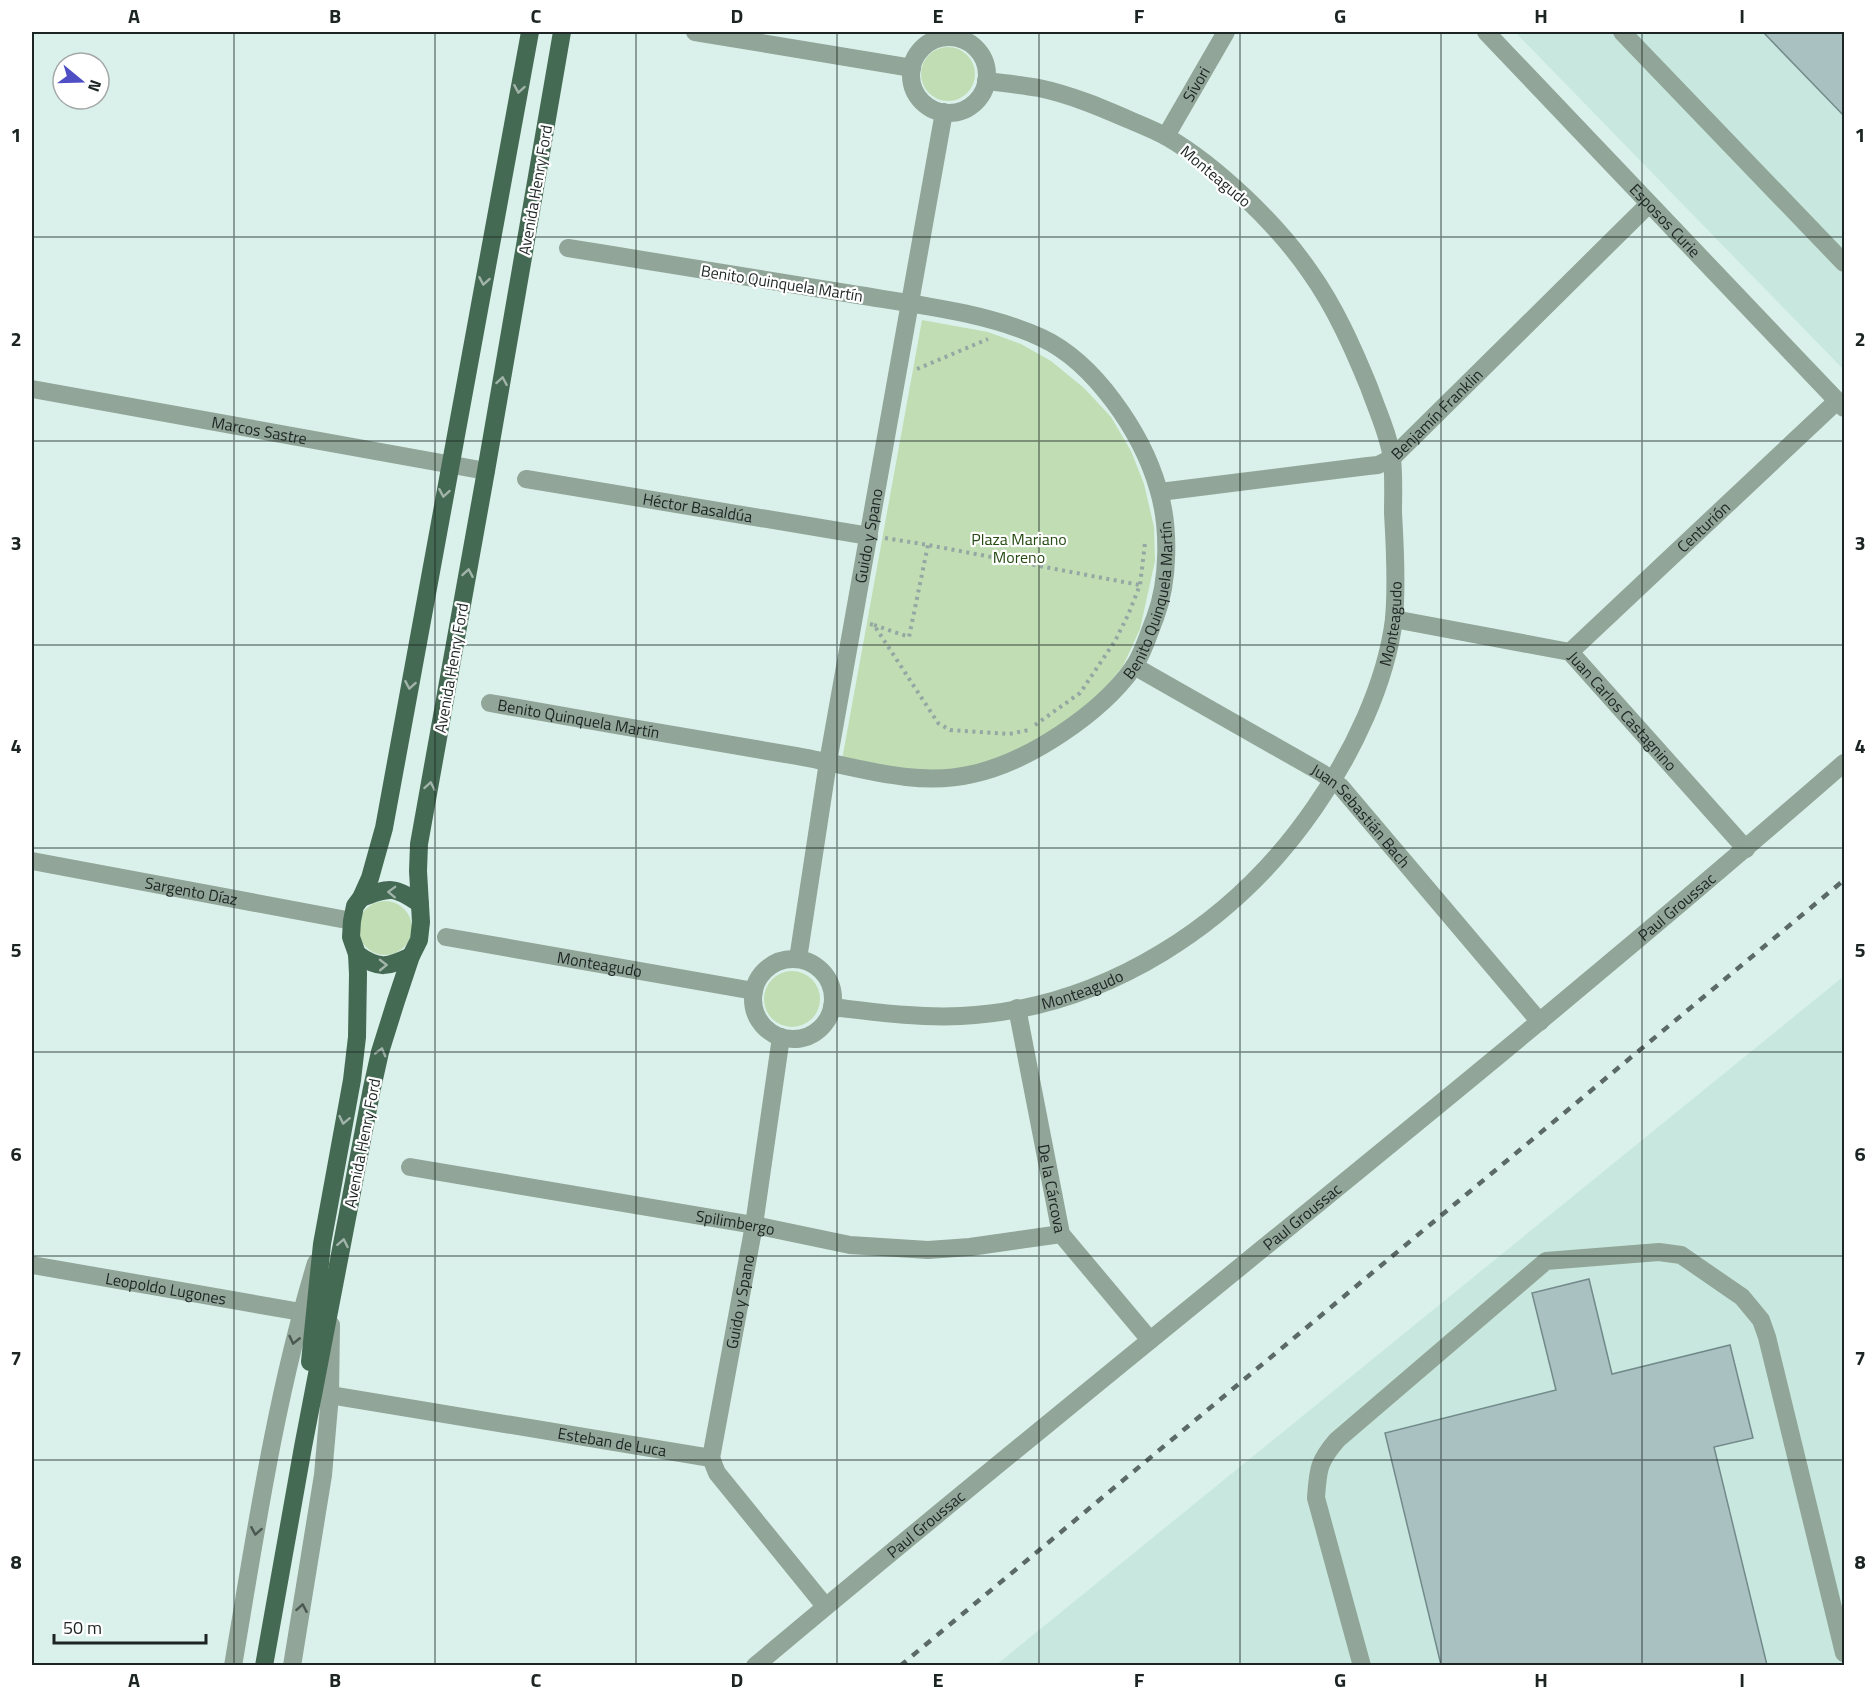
<svg xmlns="http://www.w3.org/2000/svg" width="1876" height="1697" font-family="'Titillium Web',sans-serif">
<rect width="100%" height="100%" fill="#daf1eb"/>
<!-- built -->
<g fill="#c8e8df">
<path d="M1515,32h329v338z"/>
<path d="M1844,976v689h-848z"/>
</g>
<!-- green -->
<g fill="#c0ddb4">
<circle cx="948" cy="74" r="27"/>
<path d="M922,320l66,12 33,12 30,17 33,27 27,29 20,34 13,33 10,43 1,34 -15,68 -17,37 -26,32 -65,48 -43,18 -45,10 -102,-14z"/>
<circle cx="385" cy="928" r="27"/>
<circle cx="792" cy="999" r="28"/>
</g>
<!-- building -->
<g fill="#a9c1c1" stroke="#738a8a" stroke-width="1.5">
<path d="M1763,32h82v85z"/>
<path d="M1589,1279l23,95 118,-29 23,93 -39,9 53,218h-326l-56,-232 171,-43 -24,-97z"/>
</g>
<g fill="none" stroke-linecap="round" stroke-linejoin="round">
<!-- path -->
<g stroke="#95a7a3" stroke-width="4" stroke-dasharray="3 4.5" stroke-linecap="butt">
<path d="M917,369l71,-30"/>
<path d="M885,538l43,7 212,40"/>
<path d="M870,624l4,1 64,98 12,7 59,4 20,-4"/>
<path d="M874,625l35,12 19,-92"/>
<path d="M1035,725l45,-32 35,-52 13,-26 12,-30 5,-42"/>
</g>
<!-- minor -->
<g stroke="#91a598" stroke-width="18">
<path d="M695,32l217,36"/>
<path id="s1" d="M1486,32l358,376"/>
<path d="M1622,32l222,231"/>
<circle cx="949" cy="75" r="38"/>
<path id="s2" d="M1166,136l60,-104"/>
<path id="s3" d="M32,389l454,82"/>
<path id="s4" d="M526,479l343,57"/>
<path id="s5" d="M1160,492l208,-26 10,-1 14,-7 257,-254"/>
<path id="s6" d="M1394,619l176,33 176,197"/>
<path id="s7" d="M1570,652l267,-251"/>
<path id="s8" d="M1134,666l188,107 19,14 199,235"/>
<path id="s9" d="M490,703c102,18 205,36 307,53 57,10 118,32 176,18 55,-12 127,-60 160,-106 10,-14 15,-33 22,-50 14,-37 15,-91 3,-130 -16,-55 -63,-125 -116,-150 -55,-26 -130,-34 -190,-44 -94,-15 -189,-31 -284,-46"/>
<path id="s10" d="M32,861l320,60"/>
<path id="s11" d="M446,937l308,54"/>
<path id="s12" d="M798,959l30,-197 116,-650"/>
<circle cx="793" cy="999" r="40"/>
<path id="s13" d="M832,1007c43,5 85,11 129,9 144,-7 274,-92 354,-209 37,-53 71,-123 79,-188 3,-33 1,-73 -1,-106 0,-18 1,-36 -1,-54 -3,-24 -15,-49 -23,-72 -16,-39 -34,-80 -59,-115 -33,-48 -93,-106 -143,-135 -11,-6 -23,-11 -35,-16 -30,-13 -60,-26 -93,-33 -17,-3 -35,-5 -53,-7"/>
<path id="s14" d="M1017,1008l44,226 89,106"/>
<path id="s15" d="M410,1167l344,58 96,20 78,5 42,-3 91,-13"/>
<path id="s16" d="M32,1265l269,47"/>
<path id="s17" d="M330,1395l381,63 6,15 108,133"/>
<path id="s18" d="M711,1458l43,-233 27,-188"/>
<path d="M233,1666c23,-136 43,-272 83,-403"/>
<path d="M292,1666l31,-191 7,-80 1,-70"/>
<path id="s19" d="M755,1666c361,-304 734,-593 1089,-903"/>
<path d="M1362,1666l-46,-168c2,-28 2,-36 21,-58l209,-179 113,-9 22,3 61,42 19,23 6,17 77,316"/>
</g>
<!-- major -->
<g stroke="#456a54" stroke-width="18">
<path d="M361,898c29,-11 33,-12 59,6"/>
<path d="M357,954c22,16 31,13 54,2"/>
<path d="M310,1362l12,-118 30,-164 5,-43 1,-63 -1,-20 -6,-17 1,-16 3,-15 6,-8 9,-20 14,-50 146,-796"/>
<path d="M264,1666l39,-219 69,-359 8,-36 16,-51 15,-45 8,-16 2,-18 -3,-51 1,-27 67,-373 76,-439"/>
</g>
<!-- rail -->
<path stroke="#5c6a66" stroke-width="4.5" stroke-dasharray="8 8" stroke-linecap="butt" d="M900,1666l944,-786"/>
</g>
<!-- one-way arrows -->
<defs><path id="oneway-chevron" d="M-2-3.5L2.5 0L-2 3.5" fill="none" stroke-width="1.6" stroke-linecap="round" stroke-linejoin="round" transform="scale(1.5)"/></defs>
<g stroke="#a2b4aa">
<use href="#oneway-chevron" transform="translate(519 89) rotate(100)"/>
<use href="#oneway-chevron" transform="translate(484 281) rotate(100)"/>
<use href="#oneway-chevron" transform="translate(502 381) rotate(-80)"/>
<use href="#oneway-chevron" transform="translate(444 493) rotate(100)"/>
<use href="#oneway-chevron" transform="translate(468 573) rotate(-80)"/>
<use href="#oneway-chevron" transform="translate(410 685) rotate(100)"/>
<use href="#oneway-chevron" transform="translate(430 786) rotate(-80)"/>
<use href="#oneway-chevron" transform="translate(392 892) rotate(-178)"/>
<use href="#oneway-chevron" transform="translate(383 965) rotate(-1)"/>
<use href="#oneway-chevron" transform="translate(381 1052) rotate(-75)"/>
<use href="#oneway-chevron" transform="translate(344 1120) rotate(102)"/>
<use href="#oneway-chevron" transform="translate(343 1243) rotate(-79)"/>
</g>
<g stroke="#4b5852">
<use href="#oneway-chevron" transform="translate(294 1340) rotate(103)"/>
<use href="#oneway-chevron" transform="translate(256 1531) rotate(100)"/>
<use href="#oneway-chevron" transform="translate(302 1608) rotate(-80)"/>
</g>
<!-- grid -->
<path fill="none" stroke="#1c2523" stroke-width="1.5" stroke-opacity="0.55" d="M234,32v1634M435,32v1634M636,32v1634M837,32v1634M1039,32v1634M1240,32v1634M1441,32v1634M1642,32v1634M32,237h1812M32,441h1812M32,645h1812M32,848h1812M32,1052h1812M32,1256h1812M32,1460h1812"/>
<g text-anchor="middle" dominant-baseline="central" stroke-width="4.5" stroke-linejoin="round" paint-order="stroke">
<!-- street labels -->
<g font-size="16" fill="#1c2523" stroke="#fff">
<text stroke="none"><textPath href="#s2" startOffset="60">Sívori</textPath></text>
<text transform="translate(1216 176) rotate(40)">Monteagudo</text>
<text transform="translate(535 190) rotate(-80)">Avenida Henry Ford</text>
<text stroke="none"><textPath href="#s1" startOffset="260">Esposos Curie</textPath></text>
<text transform="translate(782 283) rotate(9)">Benito Quinquela Martín</text>
<text stroke="none"><textPath href="#s5" startOffset="298">Benjamín Franklin</textPath></text>
<text stroke="none"><textPath href="#s3" startOffset="231">Marcos Sastre</textPath></text>
<text stroke="none"><textPath href="#s4" startOffset="174">Héctor Basaldúa</textPath></text>
<text stroke="none"><textPath href="#s7" startOffset="183">Centurión</textPath></text>
<text stroke="none"><textPath href="#s12" startOffset="429">Guido y Spano</textPath></text>
<text stroke="none"><textPath href="#s9" startOffset="756">Benito Quinquela Martín</textPath></text>
<text stroke="none"><textPath href="#s13" startOffset="756">Monteagudo</textPath></text>
<text transform="translate(451 668) rotate(-80)">Avenida Henry Ford</text>
<text stroke="none"><textPath href="#s6" startOffset="258">Juan Carlos Castagnino</textPath></text>
<text stroke="none"><textPath href="#s9" startOffset="90">Benito Quinquela Martín</textPath></text>
<text stroke="none"><textPath href="#s8" startOffset="274">Juan Sebastián Bach</textPath></text>
<text stroke="none"><textPath href="#s10" startOffset="162">Sargento Díaz</textPath></text>
<text stroke="none"><textPath href="#s19" startOffset="1194">Paul Groussac</textPath></text>
<text stroke="none"><textPath href="#s11" startOffset="156">Monteagudo</textPath></text>
<text stroke="none"><textPath href="#s13" startOffset="254">Monteagudo</textPath></text>
<text transform="translate(362 1143) rotate(-79)">Avenida Henry Ford</text>
<text stroke="none"><textPath href="#s14" startOffset="184">De la Cárcova</textPath></text>
<text stroke="none"><textPath href="#s19" startOffset="708">Paul Groussac</textPath></text>
<text stroke="none"><textPath href="#s15" startOffset="330">Spilimbergo</textPath></text>
<text stroke="none"><textPath href="#s16" startOffset="136">Leopoldo Lugones</textPath></text>
<text stroke="none"><textPath href="#s18" startOffset="159">Guido y Spano</textPath></text>
<text stroke="none"><textPath href="#s17" startOffset="286">Esteban de Luca</textPath></text>
<text stroke="none"><textPath href="#s19" startOffset="222">Paul Groussac</textPath></text>
</g>
<!-- park labels -->
<g font-size="16" fill="#254b12" stroke="#fff">
<text x="1019" y="539">Plaza Mariano<tspan x="1019" dy="18">Moreno</tspan></text>
</g>
</g>
<!-- border -->
<rect width="1876" height="1697" fill="none" stroke="#ffffff" stroke-width="66"/>
<!-- north arrow -->
<g transform="translate(81 81) rotate(109)"><circle r="28" fill="#ffffff" stroke="#a4a8a7" stroke-width="1.5"/>
<path d="M0-4.5L10 22L0 15L-10 22Z" fill="#4f4ec5"/>
<text y="-9" font-size="16" font-weight="bold" text-anchor="middle" fill="#1c2523">N</text>
</g>
<!-- scale -->
<path d="M54 1634v9h152v-9" fill="none" stroke="#1c2523" stroke-width="3"/>
<text x="63" y="1634" font-size="18" fill="#1c2523" stroke="#ffffff" stroke-width="4.5" paint-order="stroke">50 m</text>
<rect x="33" y="33" width="1810" height="1631" fill="none" stroke="#1c2523" stroke-width="2"/>
<g font-size="20" text-anchor="middle" font-weight="bold" fill="#1c2523">
<text x="134" y="23">A</text>
<text x="335" y="23">B</text>
<text x="536" y="23">C</text>
<text x="737" y="23">D</text>
<text x="938" y="23">E</text>
<text x="1139" y="23">F</text>
<text x="1340" y="23">G</text>
<text x="1541" y="23">H</text>
<text x="1742" y="23">I</text>
<text x="16" y="142">1</text>
<text x="1860" y="142">1</text>
<text x="16" y="346">2</text>
<text x="1860" y="346">2</text>
<text x="16" y="550">3</text>
<text x="1860" y="550">3</text>
<text x="16" y="753">4</text>
<text x="1860" y="753">4</text>
<text x="16" y="957">5</text>
<text x="1860" y="957">5</text>
<text x="16" y="1161">6</text>
<text x="1860" y="1161">6</text>
<text x="16" y="1365">7</text>
<text x="1860" y="1365">7</text>
<text x="16" y="1569">8</text>
<text x="1860" y="1569">8</text>
<text x="134" y="1687">A</text>
<text x="335" y="1687">B</text>
<text x="536" y="1687">C</text>
<text x="737" y="1687">D</text>
<text x="938" y="1687">E</text>
<text x="1139" y="1687">F</text>
<text x="1340" y="1687">G</text>
<text x="1541" y="1687">H</text>
<text x="1742" y="1687">I</text>
</g>
</svg>
